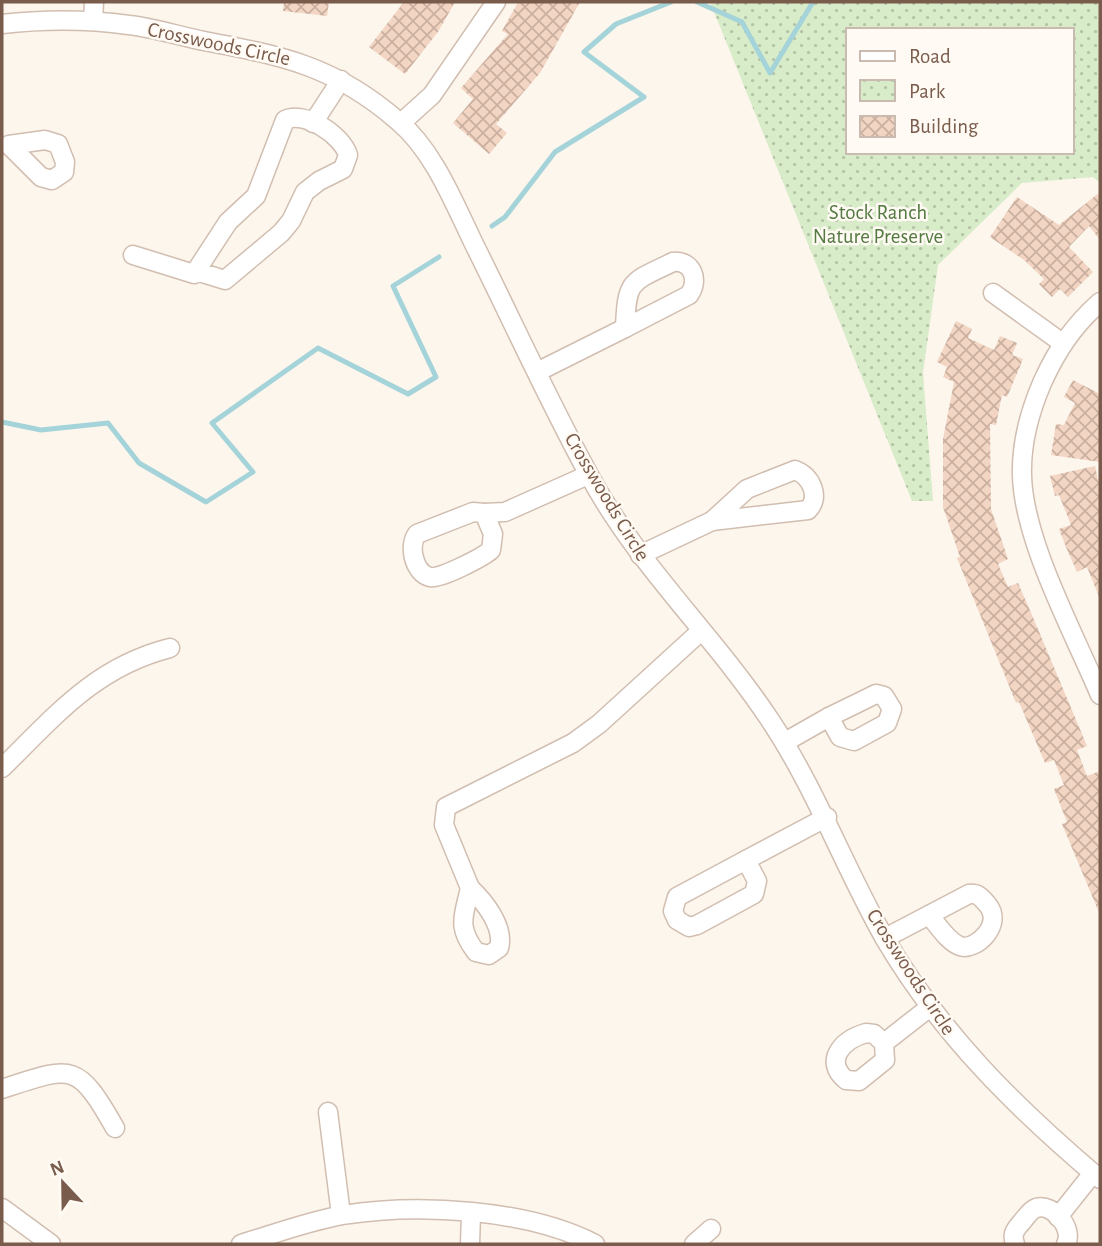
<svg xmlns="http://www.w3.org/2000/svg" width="1102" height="1246" font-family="'Alegreya Sans',sans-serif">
<defs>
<pattern id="park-dots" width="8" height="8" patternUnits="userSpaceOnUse" patternTransform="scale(1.75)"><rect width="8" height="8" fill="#d8ecc9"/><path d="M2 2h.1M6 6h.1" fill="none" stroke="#b4c2a5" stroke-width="1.8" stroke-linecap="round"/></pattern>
<pattern id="building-cross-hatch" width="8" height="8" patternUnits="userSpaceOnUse" patternTransform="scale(1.75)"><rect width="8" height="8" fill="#f3d5c3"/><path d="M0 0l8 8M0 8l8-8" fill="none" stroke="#cab0a1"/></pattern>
</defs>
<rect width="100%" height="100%" fill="#fdf6ec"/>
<!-- park -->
<path fill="url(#park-dots)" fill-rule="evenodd" d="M710,2h390v181l-7,-6 -71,6 -84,82 -15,108 10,128h-21zM848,30h224v122h-224z"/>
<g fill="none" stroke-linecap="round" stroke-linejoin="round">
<!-- stream -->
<g stroke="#a5d3da" stroke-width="5">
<path d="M697,2l45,20 28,51 43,-71"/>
<path d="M492,226l13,-9 50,-65 89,-55 -60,-45 32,-28 55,-22"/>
<path d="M2,422l39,8 67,-7 31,40 67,39 47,-30 -41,-49 106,-75 90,46 28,-17 -43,-91 46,-29"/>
</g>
</g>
<!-- building -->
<g fill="url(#building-cross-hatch)">
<path d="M284,2h45l-2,14 -44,-5z"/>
<path d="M404,2h51l-17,30 -33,42 -36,-27z"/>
<path d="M518,2h62l-40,71 -44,51 11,9 -18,21 -36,-31 20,-24 -12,-11 47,-54 -6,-3z"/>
<path d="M1100,192v48l-11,-14 -20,21 24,25 -25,25 -8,-8 -8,8 -13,-13 5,-5 -20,-19 -34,-23 27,-40 42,28z"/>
<path d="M956,321l16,8 -4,9 26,12 6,-14 17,7 -5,12 11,4 -16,38 -5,-2 -6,30 -6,-1 1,85 17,50 -10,5 10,23 10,-4 14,32 55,131 -10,4 10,26 13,-5v144l-38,-91 5,-2 -13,-33 10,-4 -10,-25 -9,3 -26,-61 -3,1 -59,-145 3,-1 -17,-50v-68l11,-57 -11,-5 4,-10 -10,-5z"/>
<path d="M1073,380l27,14v68l-49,-7 5,-31 8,1 11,-22 -11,-6z"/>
<path d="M1095,466l5,22v111l-13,-32 -10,5 -11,-25 -7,-18 12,-4 -12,-30 -4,1 -5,-20z"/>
</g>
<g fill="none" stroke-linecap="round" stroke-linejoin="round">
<!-- minor casing -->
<g stroke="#d1beb0" stroke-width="21">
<g id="minor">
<path d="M93,21l1,-19"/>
<path d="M2,24c43,-5 84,-5 127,1 26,3 50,11 75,16 79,15 131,25 194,80 36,30 56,82 76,123 38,76 73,154 114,229 49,92 125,161 182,247 46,69 74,147 115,219 56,95 131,169 215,240"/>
<path d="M313,123l28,-43"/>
<path d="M401,123l31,-28 64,-93"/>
<path d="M45,140l13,4 7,18 -1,10 -12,8 -11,-3 -32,-32z"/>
<path d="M133,255l61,19 2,-3 32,-49 28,-26 29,-76c19,-10 57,15 63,35l-5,14 -24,12 -14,11 -14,29 -10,12 -56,47 -29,-9"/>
<path d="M673,262c19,-2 27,18 16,33l-64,33c2,-49 5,-45 48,-66z"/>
<path d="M993,293l68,49"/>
<path d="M1100,302c-27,24 -43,48 -58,81 -12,28 -21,61 -20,93 2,66 52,157 78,219"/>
<path d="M537,372l88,-44"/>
<path d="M795,470c16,6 26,27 13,40l-96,11 35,-32z"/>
<path d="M473,512l11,1 9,21 -2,16c-8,7 -52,30 -61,27 -16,-4 -22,-31 -13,-43z"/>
<path d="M484,513l21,-1 83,-37"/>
<path d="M640,555l72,-34"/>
<path d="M876,694l8,2 8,13 -5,14 -33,18 -14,-4 -11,-20z"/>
<path d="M785,742l44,-25"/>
<path d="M2,768c53,-52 93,-101 168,-120"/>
<path d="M746,860l11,21 -3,13 -57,31 -8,2 -12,-7 -4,-9 4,-14z"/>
<path d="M746,860l81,-43"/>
<path d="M470,888l-26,-63 2,-18 127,-64 26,-19 102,-93"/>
<path d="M470,888c14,13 35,39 29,60l-10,7 -13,-3c-20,-26 -12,-36 -6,-64z"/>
<path d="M969,894c9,-1 12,3 18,10 18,20 -12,48 -27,42 -12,-4 -23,-22 -31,-31z"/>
<path d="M885,938l44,-23"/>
<path d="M866,1033l8,1 10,9 1,17 -26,21 -13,-1c-23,-19 -4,-40 20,-47z"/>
<path d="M884,1043l46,-36"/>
<path d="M2,1089c70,-23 75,-28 113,39"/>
<path d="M328,1112l13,103"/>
<path d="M2,1208l49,36"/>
<path d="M1058,1217l35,-44"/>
<path d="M241,1244c33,-10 68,-23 102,-29 75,-12 184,-6 252,29"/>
<path d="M470,1244l1,-30"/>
<path d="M694,1244l17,-15"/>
<path d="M1015,1244c-3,-9 -1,-13 5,-20 5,-5 10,-14 16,-16 18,-5 38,21 30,36"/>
</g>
</g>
<!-- minor -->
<use href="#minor" stroke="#fff" stroke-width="18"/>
</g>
<g text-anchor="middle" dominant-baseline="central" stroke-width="5" stroke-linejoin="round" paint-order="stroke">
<!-- street labels -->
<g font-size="21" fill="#7a5c4d" stroke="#fffaf3">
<text transform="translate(219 44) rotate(12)">Crosswoods Circle</text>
<text transform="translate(607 497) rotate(59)">Crosswoods Circle</text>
<text transform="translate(911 972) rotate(57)">Crosswoods Circle</text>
</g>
<!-- park labels -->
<g font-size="21" fill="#537a41" stroke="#fffaf3">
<text x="878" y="212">Stock Ranch<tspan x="878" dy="24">Nature Preserve</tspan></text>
</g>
</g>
<!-- border -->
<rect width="1102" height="1246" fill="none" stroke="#7a5c4d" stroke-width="7"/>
<!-- legend -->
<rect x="846" y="28" width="228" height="126" fill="#fffaf3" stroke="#cabbb1" stroke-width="2"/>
<rect x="860" y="51" width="35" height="10" fill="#ffffff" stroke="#cabbb1" stroke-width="2"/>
<text x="909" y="63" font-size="21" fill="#7a5c4d">Road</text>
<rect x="860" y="80" width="35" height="21" fill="url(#park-dots)" stroke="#cabbb1" stroke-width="2"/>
<text x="909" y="98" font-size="21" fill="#7a5c4d">Park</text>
<rect x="860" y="116" width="35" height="21" fill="url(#building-cross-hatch)" stroke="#cabbb1" stroke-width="2"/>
<text x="909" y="133" font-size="21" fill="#7a5c4d">Building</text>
<!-- north arrow -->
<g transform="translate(63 1183) rotate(338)" stroke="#fffaf3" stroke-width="5" paint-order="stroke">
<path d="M0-5L12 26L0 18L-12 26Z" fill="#7a5c4d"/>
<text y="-10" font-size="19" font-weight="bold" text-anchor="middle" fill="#7a5c4d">N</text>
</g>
</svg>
